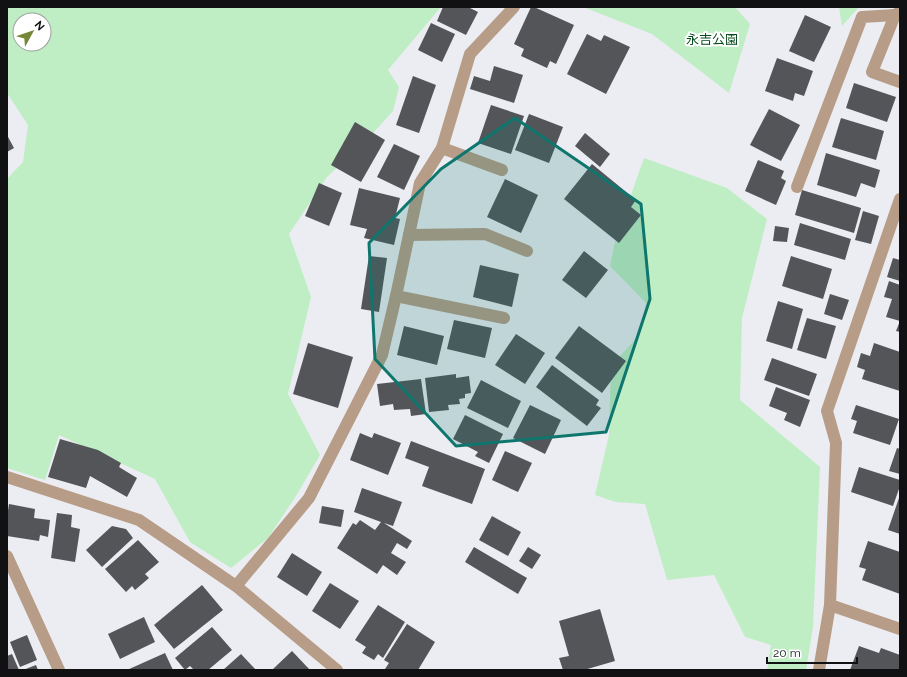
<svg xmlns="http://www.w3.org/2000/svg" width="907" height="677" font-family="Raleway,'Noto Sans JP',sans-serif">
<rect width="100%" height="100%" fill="#ecedf2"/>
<!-- green -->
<g fill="#bfedc4" fill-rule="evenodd">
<path d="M7,7h434l-53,63 11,17 -6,24 -20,22 -46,44 -38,57 22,63 -23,97 32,61 -24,41 -28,42 -37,30 -41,-26 -35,-63 -96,-44 -14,45 -38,-12v-289l16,-17 5,-37 -21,-32zM20,20h24v24h-24z"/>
<path d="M583,7h152l15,17 -21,69 -77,-59z"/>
<path d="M839,7h20l-17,19z"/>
<path d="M644,158l83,30 40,31 -25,99 -2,82 80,67 -7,160 -7,43h-39l4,-25 -26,-8 -31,-62 -47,5 -22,-76 -29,-2 -21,-7 14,-60 2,-69 29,-32 6,-31 -36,-37 6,-29z"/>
</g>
<!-- building -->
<g fill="#545559">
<path d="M443,7h25l10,5 -12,23 -29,-14z"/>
<path d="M531,7h3l40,18 -18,39 -6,-3 -3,7 -26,-12 3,-7 -10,-5z"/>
<path d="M805,15l26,12 -17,35 -25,-11z"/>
<path d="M431,23l24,11 -13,28 -24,-12z"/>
<path d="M587,34l14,7 3,-6 26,12 -24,47 -39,-20z"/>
<path d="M777,58l36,13 -9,25 -9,-3 -2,8 -28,-10z"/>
<path d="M494,66l29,9 -9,28 -44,-14 4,-13 16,5z"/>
<path d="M413,76l23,9 -17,48 -23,-8z"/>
<path d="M854,83l42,14 -9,25 -41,-14z"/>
<path d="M491,105l33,11 -13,38 -33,-11z"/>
<path d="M769,109l31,16 -19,36 -31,-16z"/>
<path d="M529,114l34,13 -14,36 -34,-13z"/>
<path d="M841,118l43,13 -8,29 -44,-13z"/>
<path d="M355,122l30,18 -24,42 -30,-17z"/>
<path d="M585,133l25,21 -10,13 -25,-21z"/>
<path d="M7,135l7,13 -7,4z"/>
<path d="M394,144l26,12 -16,34 -27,-13z"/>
<path d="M826,153l54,17 -5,18 -14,-5 -5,14 -39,-12z"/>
<path d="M758,160l26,11 -3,7 5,3 -10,24 -31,-14z"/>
<path d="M592,164l44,36 -5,7 10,8 -22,28 -55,-44z"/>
<path d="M505,179l33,16 -17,38 -34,-16z"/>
<path d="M319,183l23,10 -13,33 -24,-10z"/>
<path d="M359,188l41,10 -5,20 5,1 -6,26 -30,-7 3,-9 -17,-4z"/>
<path d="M802,190l59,18 -7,25 -59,-18z"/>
<path d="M863,211l16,5 -8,28 -16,-4z"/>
<path d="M800,223l51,16 -6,21 -51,-15z"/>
<path d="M775,226l14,2 -2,14 -14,-1z"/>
<path d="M584,251l24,19 -22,28 -24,-18z"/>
<path d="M369,256l18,2 -8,54 -18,-3z"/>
<path d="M791,256l41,13 -9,30 -41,-13z"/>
<path d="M893,258l7,2v21l-13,-4z"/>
<path d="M480,265l39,9 -7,33 -39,-10z"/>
<path d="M889,281l11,4v47l-4,-1 4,-10 -14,-4 6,-18 -8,-2z"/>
<path d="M830,294l19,6 -7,20 -18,-6z"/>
<path d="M778,301l25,8 -11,40 -26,-8z"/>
<path d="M807,318l29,8 -10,33 -29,-9z"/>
<path d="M454,320l38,8 -7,30 -38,-9z"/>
<path d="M404,326l40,10 -7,29 -40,-10z"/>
<path d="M579,326l47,35 -24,32 -47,-35z"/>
<path d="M516,334l29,19 -20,31 -30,-19z"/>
<path d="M308,343l45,14 -15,51 -45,-14z"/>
<path d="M874,343l26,9v39l-38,-12 3,-9 -8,-3 4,-14 9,3z"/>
<path d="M772,358l45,16 -8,22 -45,-16z"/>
<path d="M552,365l47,35 -3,5 5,3 -14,18 -51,-39z"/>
<path d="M456,374v4l13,-2 2,17 -6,1v4l-6,1 1,5 -12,1 1,5 -20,2 -4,-34z"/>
<path d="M421,379l5,35 -15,2 -1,-7 -16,1 -1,-6 -13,2 -3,-22z"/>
<path d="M481,380l40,21 -13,27 -41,-20z"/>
<path d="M776,387l34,13 -10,27 -16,-7 3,-7 -18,-7z"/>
<path d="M530,405l31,15 -16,34 -32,-16z"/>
<path d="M856,405l43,14 -9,26 -37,-12 4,-12 -6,-2z"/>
<path d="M465,415l38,19 -14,29 -14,-7 3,-4 -25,-13z"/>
<path d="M360,433l12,5 2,-5 27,10 -13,32 -38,-15z"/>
<path d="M60,439l38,11 23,13 -2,4 18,11 -10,19 -37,-21 -4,12 -38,-11z"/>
<path d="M411,441l74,28 -13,35 -50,-18 7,-19 -24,-9z"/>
<path d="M897,448l3,1v25l-11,-3z"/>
<path d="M505,451l27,12 -14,29 -26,-12z"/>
<path d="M859,467l41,13v6l-7,20 -42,-14z"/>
<path d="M362,488l40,14 -9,24 -9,-3 28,18 -5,8 -10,-6 -6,10 15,9 -9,13 -14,-10 -6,9 -40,-26 16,-25 3,2 4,-5 15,10 6,-8 -27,-10z"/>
<path d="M900,495v39l-12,-4z"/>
<path d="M9,504l26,5 -1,9 16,2 -2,17 -8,-2 -1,6 -32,-5 1,-9h-1v-10z"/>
<path d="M322,506l22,4 -3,17 -22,-4z"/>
<path d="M57,513l15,2 -1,12 9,2 -5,33 -24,-4z"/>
<path d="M492,516l29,16 -13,24 -29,-16z"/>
<path d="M112,526l14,3 7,9 -31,29 -16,-17z"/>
<path d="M138,540l21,22 -14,12 4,4 -14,12 -3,-4 -6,6 -21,-23z"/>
<path d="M868,541l32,11v42l-38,-14 4,-11 -7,-2z"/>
<path d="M474,547l53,31 -9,16 -53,-32z"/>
<path d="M528,547l13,8 -9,14 -13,-8z"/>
<path d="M292,553l30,19 -15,24 -30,-19z"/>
<path d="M330,583l29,18 -19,28 -28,-18z"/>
<path d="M202,585l21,25 -49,39 -20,-24z"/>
<path d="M378,605l27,17 -22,36 -5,-4 -4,6 -12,-7 4,-6 -11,-7z"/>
<path d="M600,609l15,52 -31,9h-21l-4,-12 10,-2 -10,-35z"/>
<path d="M144,617l11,25 -35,17 -12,-25z"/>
<path d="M407,624l28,18 -17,28h-32l-1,-1 4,-6 -5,-3z"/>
<path d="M212,627l20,23 -24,20h-14l-4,-4 -5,4 -10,-12z"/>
<path d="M27,635l10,25 -17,7 -10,-25z"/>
<path d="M859,646l20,7 2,-5 19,7v15h-50z"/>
<path d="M292,651l18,19h-38z"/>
<path d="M165,653l8,17h-46z"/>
<path d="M12,654l7,16h-12v-14z"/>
<path d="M241,654l15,16h-33z"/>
<path d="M36,665l2,5h-15z"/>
</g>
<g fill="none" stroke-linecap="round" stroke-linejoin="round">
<!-- minor -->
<g stroke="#b79d88" stroke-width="12">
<path d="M900,12l-5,3 -23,57 28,10"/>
<path d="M442,148l60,22"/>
<path d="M797,187l65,-170 33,-2"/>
<path d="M409,235l76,-1 42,17"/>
<path d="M396,296l108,22"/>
<path d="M7,477l132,43 97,66 101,84"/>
<path d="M7,556l52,114"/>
<path d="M236,586l73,-88 73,-143 14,-59 24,-113 22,-35 28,-94 44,-47"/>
<path d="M830,605l70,24"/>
<path d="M819,670l11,-65 6,-162 -9,-32 73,-212"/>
</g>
</g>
<!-- marked area -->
<path fill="#0f766e" fill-opacity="0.2" stroke="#0f766e" stroke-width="3" stroke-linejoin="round" d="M515,118l126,86 9,95 -44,133 -150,14 -81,-87 -6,-116 72,-74z"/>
<g text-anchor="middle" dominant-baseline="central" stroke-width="4" stroke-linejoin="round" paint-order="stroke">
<!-- park labels -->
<g font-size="13" fill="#064a1b" stroke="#fff">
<text x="712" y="39">永吉公園</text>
</g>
</g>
<!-- border -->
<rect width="907" height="677" fill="none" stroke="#111113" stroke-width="16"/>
<!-- north arrow -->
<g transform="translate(32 32) rotate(50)"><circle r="19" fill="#ffffff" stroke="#a0a0a1"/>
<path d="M0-3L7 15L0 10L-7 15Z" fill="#758737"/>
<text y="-6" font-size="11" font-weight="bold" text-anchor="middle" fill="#111113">N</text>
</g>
<!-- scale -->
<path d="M767 657v6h90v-6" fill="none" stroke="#111113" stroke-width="2"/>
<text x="773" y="657" font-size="12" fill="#111113" stroke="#ffffff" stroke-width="3" paint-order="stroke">20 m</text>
</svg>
